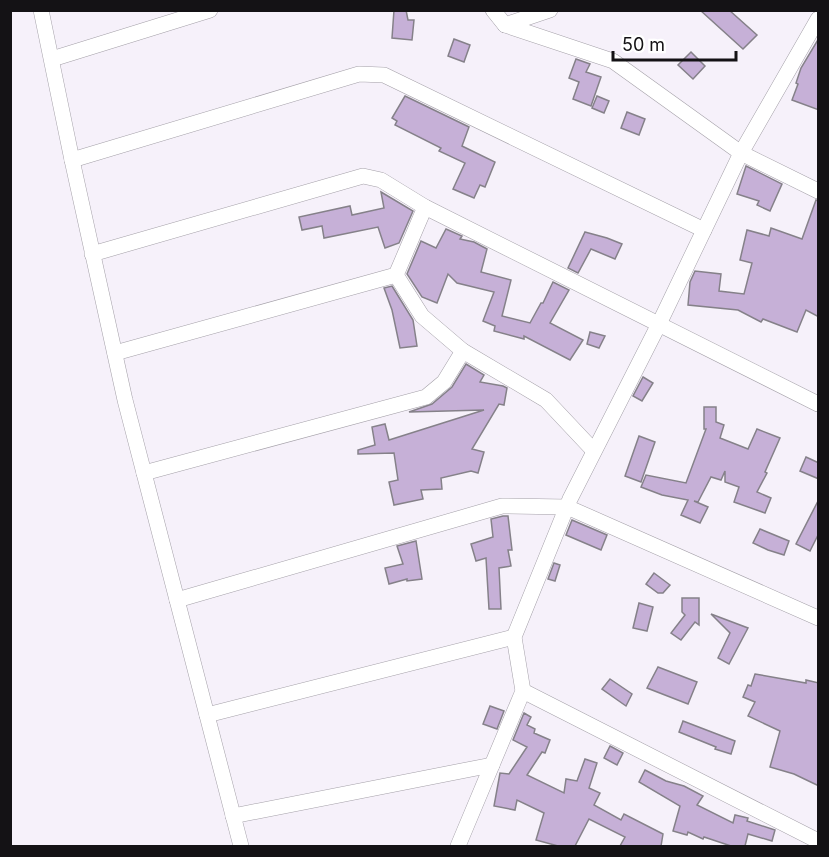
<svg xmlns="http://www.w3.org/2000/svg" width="829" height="857" font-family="Inter,sans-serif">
<rect width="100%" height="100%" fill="#f6f1fa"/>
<!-- building -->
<g fill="#c6b0d7" stroke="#858189" stroke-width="1.5">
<path d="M394,10h12l2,10h6l-2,20 -20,-2z"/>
<path d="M700,10h29l28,25 -14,14z"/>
<path d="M819,38v72l-27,-10 6,-16 -2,-1 5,-15z"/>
<path d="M454,39l16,6 -6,17 -16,-6z"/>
<path d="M691,52l14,14 -12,13 -15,-14z"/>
<path d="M576,59l14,5 -4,8 15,5 -10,29 -18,-7 6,-17 -10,-4z"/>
<path d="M405,96l64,31 -7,19 33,16 -10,25 -5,-2 -6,13 -21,-9 12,-26 -26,-12 2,-3 -46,-23 2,-4 -5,-3z"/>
<path d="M597,96l12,5 -5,12 -12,-5z"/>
<path d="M627,112l18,7 -6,16 -18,-7z"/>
<path d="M746,166l36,18 -12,27 -13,-6 2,-4 -22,-7z"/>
<path d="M381,192l32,19 -14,32 -14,5 -7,-21 -54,11 -2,-12 -20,4 -3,-13 51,-11 2,9 32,-7z"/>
<path d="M816,200l3,1v116l-13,-7 -9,22 -34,-13 -2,3 -23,-12 -50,-5 2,-23 5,-11 26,3 -2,17 25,3 8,-31 -12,-3 7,-30 22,6 2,-8 31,11z"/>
<path d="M446,229l16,7 -2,3 14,3 13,7 -6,23 30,8 -9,36 28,7 11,-20h2l10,-21 16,8 -19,33 33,17 -13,20 -46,-24v3l-30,-8 1,-5 -12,-5 11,-29 -37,-9 -9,-9 -11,29 -15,-6 -15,-23 14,-33 15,7z"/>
<path d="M585,232l22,6 15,6 -7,15 -24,-10 -13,24 -10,-5z"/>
<path d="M392,286l21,34 4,26 -17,2 -8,-38 -8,-22z"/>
<path d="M590,332l15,4 -6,12 -12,-4z"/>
<path d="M466,364l18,11 -4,7 23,4 4,2 -3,17 -5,-1 -27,45 12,3 -6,21 -7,-2 -30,7 1,11 -21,1 2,9 -29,6 -5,-23 9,-2 -4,-27 -36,1v-4l17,-5 -3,-18 13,-3 4,16 95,-30 -75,2 23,-8 20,-17z"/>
<path d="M643,377l10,6 -11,18 -9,-5z"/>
<path d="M704,407h12v15l8,3 -4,13 28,11 9,-20 23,9 -15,34 2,1 -10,19 14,6 -6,15 -31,-11 5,-15 -14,-5v-11l-4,9 -10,-3 -13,25 -4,-1 14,6 -8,16 -19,-8 7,-15 -26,-5 -21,-8 5,-12 40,8 20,-54h-2z"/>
<path d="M639,436l16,6 -14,40 -16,-6z"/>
<path d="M806,457l13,6v16l-19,-8z"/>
<path d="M819,499v34l-9,18 -14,-7z"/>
<path d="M503,516h5l4,34h-4l3,16 -12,2 2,41h-12l-3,-51 -10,3 -5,-17 22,-7 -2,-18z"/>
<path d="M572,520l35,15 -6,15 -35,-15z"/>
<path d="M760,529l29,12 -5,14 -16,-5 -15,-7z"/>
<path d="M416,541l6,38 -15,2v-2l-18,5 -4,-16 18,-4 -6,-18z"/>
<path d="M554,563l6,2 -5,16 -7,-2z"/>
<path d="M654,573l16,12 -7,8h-5l-12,-9z"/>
<path d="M682,598h17v27l-4,-3 -14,18 -10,-7 14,-18 -3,-3z"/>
<path d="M639,603l14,4 -6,24 -14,-3z"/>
<path d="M711,614l37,14 -19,36 -11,-6 12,-25z"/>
<path d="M658,667l39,15 -9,22 -41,-16z"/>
<path d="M755,674l51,9v-3l13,3v103l-25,-12 -24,-7 10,-36 -32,-15 7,-14 -12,-5 5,-12 3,1z"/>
<path d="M610,679l22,15 -6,12 -24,-17z"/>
<path d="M490,706l14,5 -7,18 -14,-5z"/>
<path d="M524,713l7,4 -4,8 8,4 -1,4 16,7 -5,13 -3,-1 -15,23 37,18 2,-14 11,2 8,-22 12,4 -8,25 11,5 -6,12 27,15 3,-6 39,20 -2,12h-41l5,-9 -36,-18 -14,27h-17l-22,-6 8,-27 -27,-13 -2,10 -21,-4 6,-33 9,1 18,-27 -14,-7z"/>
<path d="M683,721l52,20 -4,13 -16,-5 1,-2 -37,-15z"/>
<path d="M610,746l13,7 -6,12 -13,-7z"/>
<path d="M645,770l21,11 18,5 19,10 -6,9 36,18 2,-8 13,3 -1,3 28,9 -3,11 -24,-7 -3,12h-14l-27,-9 -1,2 -15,-7 -1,3 -14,-4 7,-25 -41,-24z"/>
</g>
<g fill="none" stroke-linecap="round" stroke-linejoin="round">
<!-- street casing -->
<g stroke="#a4a0a8" stroke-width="16">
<g id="street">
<path d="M41,10l31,150 53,240 116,446"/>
<path d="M493,10l12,15 108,36 128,92 77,38"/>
<path d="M505,25l45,-15"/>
<path d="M52,59l158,-49"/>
<path d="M72,160l287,-86 25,1 320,155"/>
<path d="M92,254l271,-78 18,4 44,27 393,197"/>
<path d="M396,275l26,41 41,35"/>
<path d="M115,353l281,-78 29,-68"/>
<path d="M144,473l282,-76 18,-15 19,-31 83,49 48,51"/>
<path d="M177,600l325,-94 65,1 251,111"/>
<path d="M523,691l295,150"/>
<path d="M207,715l307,-78"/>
<path d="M233,816l259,-51"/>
<path d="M458,846l65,-155 -9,-54 56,-138 89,-175 82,-171 77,-134"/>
</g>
</g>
<!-- street -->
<use href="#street" stroke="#fff" stroke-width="15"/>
</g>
<!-- border -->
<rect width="829" height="857" fill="none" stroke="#141215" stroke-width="24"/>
<!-- scale -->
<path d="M613 51v9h123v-9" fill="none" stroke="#141215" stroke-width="3"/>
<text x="622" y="51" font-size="18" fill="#141215" stroke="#ffffff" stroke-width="4.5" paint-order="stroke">50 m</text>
</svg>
